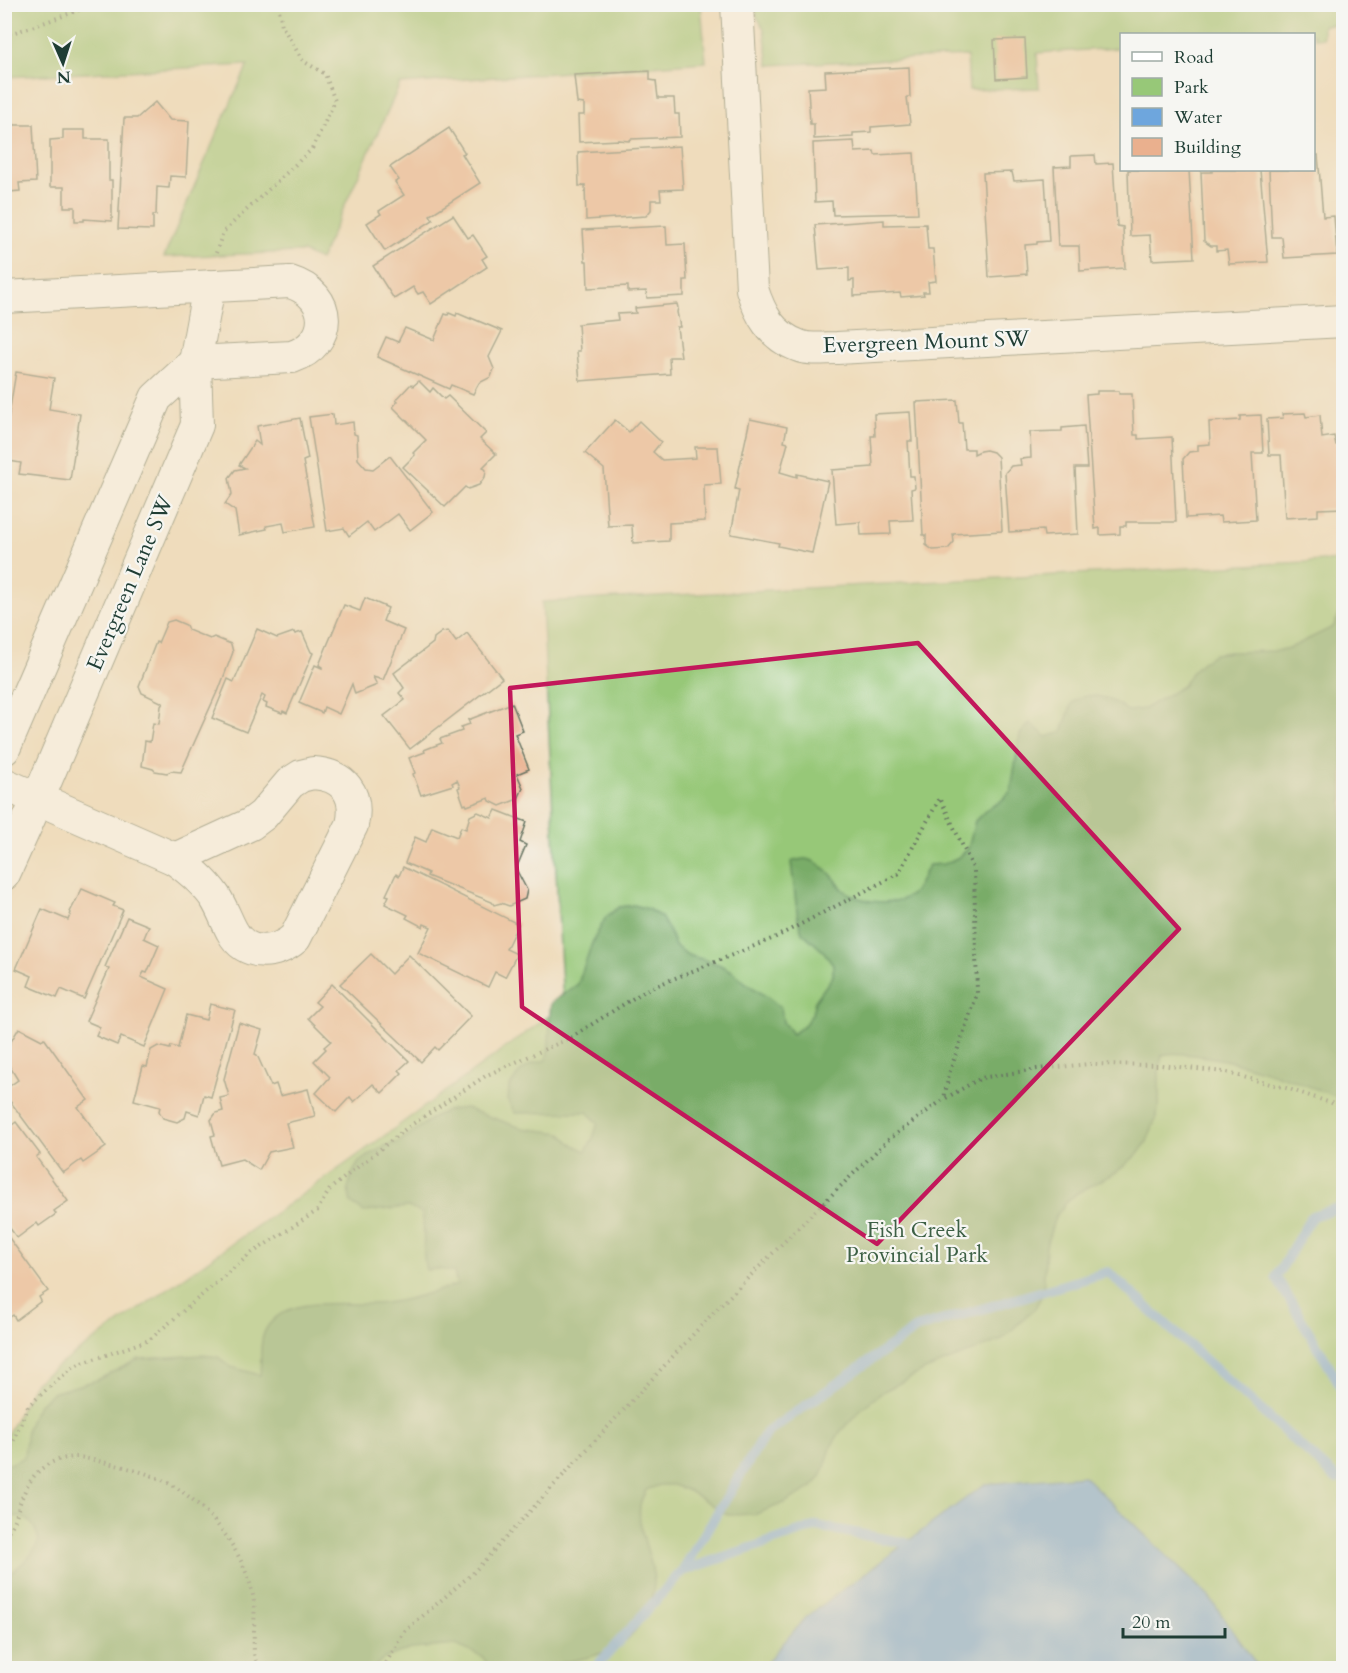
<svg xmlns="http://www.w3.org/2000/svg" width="1348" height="1673" font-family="Cardo,serif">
<rect width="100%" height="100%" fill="#f6f6f2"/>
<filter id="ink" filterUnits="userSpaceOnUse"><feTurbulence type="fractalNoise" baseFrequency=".0167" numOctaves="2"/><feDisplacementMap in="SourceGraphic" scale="12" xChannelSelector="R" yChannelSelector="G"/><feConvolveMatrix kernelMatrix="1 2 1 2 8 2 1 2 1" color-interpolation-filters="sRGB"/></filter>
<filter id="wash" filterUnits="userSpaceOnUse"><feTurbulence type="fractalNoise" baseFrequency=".008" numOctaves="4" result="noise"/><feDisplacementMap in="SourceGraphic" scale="24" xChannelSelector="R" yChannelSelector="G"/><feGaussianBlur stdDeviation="1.35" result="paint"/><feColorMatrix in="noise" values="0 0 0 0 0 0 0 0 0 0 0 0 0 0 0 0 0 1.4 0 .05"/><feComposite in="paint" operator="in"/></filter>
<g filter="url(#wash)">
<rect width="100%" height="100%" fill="#efdcbc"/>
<!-- green -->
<g fill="#97c878" stroke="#5b8256" stroke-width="1.5">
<path d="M5,4l696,1 5,57 -306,22 -80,176 -17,-8 -139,5 56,-131 28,-61 -243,12z"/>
<path d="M1343,4l1,20 -21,1v13h-9v-4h-192l-1,14 -84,5 2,35 -70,2 -2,-34 -198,9 -5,-36 -8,-14v-10z"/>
<path d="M1343,560v1108h-1338v-229l30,-57 316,-222 212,-154 -21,-404z"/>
</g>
<!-- forest -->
<path fill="#79ac68" stroke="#4c744e" stroke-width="1.5" d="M1343,596v503c-49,-18 -96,-38 -149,-44 -11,-1 -21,-3 -32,0l-3,16v30l-2,14 -10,27 -9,12 -23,19 -38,20 -12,11 -10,13 -9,29 -3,47 -8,15 -34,32 -76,30 -41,21 -23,18 -21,23 -8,13 -10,30 -9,12 -29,16 -28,11 -28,1 -39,-24 -15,-6h-14l-14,5c-2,5 -6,11 -6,17 -4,22 14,51 14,76 -1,23 -15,49 -34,62 -24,15 -102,27 -130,23l-8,-12 -27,-11 -43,4 -14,4 -15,6 -10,9h-368v-89l26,-24 8,-14c-5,-21 -13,-26 -34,-25v-53l6,1 13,-7 3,-28 5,-13 8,-13 12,-10 45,-13 42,-21 65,-4 14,2 13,10 29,8c2,-15 -2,-36 8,-49 25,-34 82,-18 118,-23 25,-3 47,-11 71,-18l-3,-13 -15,-3 -13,1c-5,-19 0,-38 -4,-57l-14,-6 -44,5 -13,-9 -3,-14 4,-15 7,-12 25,-16 15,-4 36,-26 14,-6 16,-2 57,20 39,5 11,11 14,7 7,-13 5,-15 -11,-11 -72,1 -7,-12 1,-14 10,-14 12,-9 15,-4c6,-19 2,-37 5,-57l27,-19 14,-41 14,-26 13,-10 15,-2 14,4 13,8 8,14 6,15 13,9 30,9 14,7 11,10 26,17 12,10 2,14 9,12 11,-7 9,-13 3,-13 18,-25v-12l-9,-12 -22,-20 -4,-13 -7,-57c4,-1 9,-3 14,-3 10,0 24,12 30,20 3,4 5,8 9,11 15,13 54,17 69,3 3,-2 12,-23 16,-28l15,-1 13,-6 11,-9 7,-28 11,-11 14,-8 11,-11 9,-57 10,-11 17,14 15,-5 10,-29c3,-2 9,-7 13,-7 15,-3 32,7 43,15l16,-2 39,-23 8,-13 11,-11 12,-8 16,-2 47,-1 15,-4 41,-20 7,-14 -1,-14z"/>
<!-- water -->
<path fill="#6ea6dd" stroke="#467288" stroke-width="1.5" d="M1084,1476l125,121 50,71h-497l43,-50 180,-134z"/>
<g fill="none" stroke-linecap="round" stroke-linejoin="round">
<!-- stream -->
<g stroke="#6ea6dd" stroke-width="10">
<path d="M1344,1206l-32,10 -36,61 68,114"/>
<path d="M682,1571l84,-138 151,-105 191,-56 229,207"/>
<path d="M595,1668l87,-97 135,-45 89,17"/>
</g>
</g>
<g id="blocks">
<!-- building -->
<g fill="#eab08e">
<path d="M1025,39l2,38 -31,2 -2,-39z"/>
<path d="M909,67l1,30h-3l3,27 -39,3v5l-18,1v4l-39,2v-15h-4l-2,-36 18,-1 -1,-16z"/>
<path d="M650,71v9l6,1 2,17h16l1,16h4l1,23 -49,2 -2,2 -10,-1 -40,2 -1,-27h6v-11l-7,-1 -3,-28z"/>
<path d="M155,102l15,18 19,1 -3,56 -16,-1 -1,12 -12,-1 -1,28h-3v15l-35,-1 6,-111h13z"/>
<path d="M4,117l11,8h18l3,57 -17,1 1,8 -11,1 1,28 -3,1 1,15h-4z"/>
<path d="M449,128l16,25 -3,1 18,29 -50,32 3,5 -48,31 -18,-28 14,-9 -2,-3 25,-16 -9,-13 4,-2 -9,-13z"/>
<path d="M63,130h22v9h24v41h3v41l-28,-2v2h-9v-14h-11v-20h-14v-47l13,-1z"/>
<path d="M854,141l1,11 19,-1 1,4 39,-2 4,60 -85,2 -1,-14 -17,1 -2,-59z"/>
<path d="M680,146l3,43 -23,1 1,10h-10v10l-5,6 -60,4 -1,-35 -6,1 -1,-34z"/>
<path d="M1095,155l1,9 17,-1 4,63 6,1 2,41 -45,3 -1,-25h-21l-4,-79 17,-1v-10z"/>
<path d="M1318,155l5,62 11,-1 3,39 -53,3 -2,-21h-10l-3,-67h45v-14z"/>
<path d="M1128,170h61l5,88 -42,2 -2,-25 -20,1z"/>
<path d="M1212,170h48l8,92 -39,2 -2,-14 -11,1v-5h-5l-7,-5 -3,-69h11z"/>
<path d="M1012,172l2,9 31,-2 4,62 -12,1v2l-12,1 2,29 -38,3 -6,-104z"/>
<path d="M453,215l15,23 5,-3 14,21 -5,3 5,8 -56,37 -8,-12 -5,2 -5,-7 -19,12 -21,-33z"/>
<path d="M884,220v5l42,-1 2,25h5l3,32 -8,1 1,10h-6l1,3 -23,2 -1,-4 -46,3v-16l-5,1v-13l-30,2 -4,-45z"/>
<path d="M666,226l1,19 18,-1 2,36h-3v16l-37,2 -1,-7 -18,1v-6l-40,2 -1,-27h-2l-2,-31z"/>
<path d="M677,304l1,4 -1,4 3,15h-3l4,30h-12l1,17 -90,7 -3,-30h3l-2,-27 40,-4 -1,-6 19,-1 -1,-5z"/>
<path d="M449,313l7,3 1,-3 14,6v-1l31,13 -13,26 5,12 -3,8 -12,6 -6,11 -22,-9 -2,4 -72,-32 9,-20 12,5 7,-14 29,12 11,-26 3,1z"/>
<path d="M16,372l38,6 -5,31 31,5 -10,66 -51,-6 2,-11 -17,-3v-16z"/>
<path d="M419,381l11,11 3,-4 11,11 4,-3 38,37 -6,6 16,15 -13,13 3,3 -1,7 -6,8 -11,4 -3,-2 -20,20 -42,-40 12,-12 -2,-2 13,-13 -33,-33 5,-6 -2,-1 15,-16 2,2z"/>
<path d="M1097,391h22v3h13l2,41h4v4l34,-2 4,85h-50v4h-6v8l-20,1v-7l-5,1 -9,-134 11,-1z"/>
<path d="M957,400l2,23h3l2,26h10v5l6,-3 6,-1 7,2 5,5 4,74 -49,3 1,8 -6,7 -15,1 -7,-5v-10h-3l-7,-133z"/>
<path d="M910,412l2,29h-4l2,35h4l1,12 -4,1 2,31 -23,1 1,13 -30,1 -1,-13 -24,2 -4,-54 41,-3 -2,-31h4l-1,-22z"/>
<path d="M1305,413l1,4 14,-2 2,23 12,-2 2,9 8,-1v64l-26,1v7l-33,2 -4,-63h-12l-2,-36 16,-1 -1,-4z"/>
<path d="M333,414l1,11 19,-3 1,12 3,1 1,24 8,9 7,1 17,-13 43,56 -23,18 -12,-16 -24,18 -7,-10 -18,14 -5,-8 -17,3 -18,-114z"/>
<path d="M1261,415l2,38h-11l4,67 -35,2 -1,-6 -34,2 -3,-59 6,-7 9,-1v-6l12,-1 -1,-22 31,-2v-4z"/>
<path d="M300,418l8,41 -5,2 12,66 -30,5 -2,-9 -17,3 1,3 -28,6 -4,-24 -10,-7 7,-10 -3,-16 6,-8 10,-2 -6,-3 16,-24 5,4 -3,-19z"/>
<path d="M750,419l37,8 -3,15 4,1 -8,29 17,5v-3l31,7 -16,72 -34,-7 1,-3 -48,-9 8,-44 -4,-1z"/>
<path d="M615,420l14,12 10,-11 22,21 -8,10 9,8 34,-2 -1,-11h23l3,37 -17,1 1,36 -36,2v18l-36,2 -1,-18 -24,1 -4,-57 -19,-16z"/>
<path d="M1084,426l3,42h-12l3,66 -34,2 -1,-6 -34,2 -4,-59 6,-7 10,-1 -1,-6 11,-1 -1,-26 32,-1v-3z"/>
<path d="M365,598l23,10 -5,13 21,9 -21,50 -10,-3 4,8 -22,9 -3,-10 -13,30 -15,-7 -2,6 -23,-10 16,-38 7,3v-1l-3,-2 25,-60 16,6z"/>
<path d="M174,620l12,5 2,5 22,9 4,-2 17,7 2,8 -15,40h-1l-36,80 -10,-1 -4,2 -12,-2 -2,-2 -11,-3 3,-25 5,1 3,-19 6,1 2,-18 2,-3 -21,-10 -3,-7 17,-44 2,1 9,-21z"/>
<path d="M257,629l20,9 17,-6 1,2 7,-2 9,20 2,1 -26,60 -4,-2 -1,2 -16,-6 1,-3 -4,-2 2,-5 -3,-2 -16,37 -34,-14 16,-39 6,3z"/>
<path d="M448,631l8,11 11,-9 35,45 -92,71 -26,-33 21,-16 -6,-7 5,-5 -10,-15 39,-30 1,-5 8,-6z"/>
<path d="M512,703l11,28 -8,3 14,35 -12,5 6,14 -5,11 -18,7 -10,-5 -1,-3 -22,8 -1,-2 -2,1 -6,-17 2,-1 -3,-7 -5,3 1,2 -32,10 -8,-21 2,-1 -6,-15 16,-6 -1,-2 18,-7 -2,-4 22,-8 -1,-4 9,-3 -2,-4z"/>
<path d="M496,810l31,12 -7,20 6,3 -10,24 11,21 -2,9 -16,7 -8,-3 -7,2 -2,-3 -65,-26 1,-3 -23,-10 10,-26 11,5 6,-15 25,10 4,-10 5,2 4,-13 8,-4 14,6z"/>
<path d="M403,867l115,57 -12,25 11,5 -12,23 -10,-5 -7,15 -70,-34 13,-26 -7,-3 -1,3 -17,-9 2,-3 -23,-11 4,-8 -3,-1 10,-21 3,2z"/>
<path d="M82,889l33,14 -2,3 10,4 -39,89 -23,-10 -4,9 -29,-12 4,-10 -16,-7 26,-60 26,11 3,-7 -1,-1z"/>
<path d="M127,917l22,9 -5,12 15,7 -12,28 -3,-1 -3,5 27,12 -24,58 -23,-10 -4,8 -21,-9 4,-9 -14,-6 23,-52 -4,-2z"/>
<path d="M371,954l20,20 18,-19 62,61 -33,34 -3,-3 -14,15 -81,-78z"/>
<path d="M332,984l77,77 -10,9 3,3 -20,20 -9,-9 -19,18 -4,-5 -14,15 -20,-19 14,-16 -16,-16 12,-12 -2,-2 7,-6 -23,-23 12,-12 -5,-4z"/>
<path d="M210,1004l25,6 -24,87 -7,-2 -5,20 -12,-4 -2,7 -8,4 -14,-4 -4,-7 1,-4 -26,-7 9,-34 4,1 4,-17 7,-4 12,3 1,-3 7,2 8,-33 20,5z"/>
<path d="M239,1023l23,7 -7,24 2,1 14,31 5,-2 4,12 28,-7 7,27 -29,7 7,24 -24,5 -10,18 -17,-11 -23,6 -8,-29 4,-1 -4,-15 5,-7 7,-2 -3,-13 9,-2 -5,-17z"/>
<path d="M19,1028l23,12 2,-2 44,62 -10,7 28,40 -23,16 -2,-3 -18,13 -59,-80v-3l14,-10 -14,-23v-4z"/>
<path d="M10,1122l2,3 4,-3 24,32 -4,3 32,44 -14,10 2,3 -17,12 -2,-3 -20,15 -13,-18v-94z"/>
<path d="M4,1231l44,60 -9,6 2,4 -25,19 -3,-5 -9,6z"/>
</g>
</g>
</g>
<g filter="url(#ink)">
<use href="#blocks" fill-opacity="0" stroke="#687564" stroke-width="1.5"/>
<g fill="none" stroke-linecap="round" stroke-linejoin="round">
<!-- minor casing -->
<g stroke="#687564" stroke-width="34">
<g id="minor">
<path d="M737,4l15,285c8,25 19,47 47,57 10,4 26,2 38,2l507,-27"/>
<path d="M4,297l286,-15c43,13 44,61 2,75l-97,5 14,-76"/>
<path d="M4,749l152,-351 39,-36"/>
<path d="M313,773c31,2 46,21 39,52l-57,113c-19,17 -50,19 -63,-7 -6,-11 -10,-23 -17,-34 -11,-16 -25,-27 -40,-38l76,-35 12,-9 27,-32 11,-7z"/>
<path d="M4,784l171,75"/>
<path d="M4,874l34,-75 159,-374 -2,-63"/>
</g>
</g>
<!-- path -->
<g stroke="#687564" stroke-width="4" stroke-dasharray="1.5 4.5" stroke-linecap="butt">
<path d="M4,35l25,-7 67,-24"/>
<path d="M216,253l7,-21 89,-83 23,-48 -10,-27 -22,-13 -21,-35 -4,-22"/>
<path d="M4,1455l5,-3 19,-46 46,-40 75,-26 100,-85 68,-44 13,-22 78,-62 79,-52 83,-37 78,-49 126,-51 124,-64 42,-76 34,72 3,124 -28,80 -5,25"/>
<path d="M4,1535c9,-7 12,-18 15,-29 10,-31 26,-49 61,-49 26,6 55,11 80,22 44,19 88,75 94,123 2,14 -3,50 2,59 1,3 4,6 6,7"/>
<path d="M383,1668l21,-36 69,-59 239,-259 102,-102 74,-72 56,-41 37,-21 56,-9 53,-5 71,1 63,7 62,16 48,16 10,2"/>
</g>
<!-- minor -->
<use href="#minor" stroke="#fff" stroke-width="32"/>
</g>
</g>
<!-- marked area -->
<path d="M0 0H1348V1673H0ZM918,643l261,286 -302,315 -355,-237 -12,-319z" fill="#efdcbc" fill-opacity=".55" fill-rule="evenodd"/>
<path fill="none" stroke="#c2185b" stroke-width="4.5" stroke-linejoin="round" d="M918,643l261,286 -302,315 -355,-237 -12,-319z"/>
<g text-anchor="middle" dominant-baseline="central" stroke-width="4.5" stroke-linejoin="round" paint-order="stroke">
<!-- street labels -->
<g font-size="22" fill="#1f3d34" stroke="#f6f6f2">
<text transform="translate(926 342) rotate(-2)">Evergreen Mount SW</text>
<text transform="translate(130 583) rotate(-67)">Evergreen Lane SW</text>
</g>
<!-- park labels -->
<g font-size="22" fill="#3d6045" stroke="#f6f6f2">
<text x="917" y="1230">Fish Creek<tspan x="917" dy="25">Provincial Park</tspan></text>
</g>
</g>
<!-- margin -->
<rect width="1348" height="1673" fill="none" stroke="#f6f6f2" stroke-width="24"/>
<!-- legend -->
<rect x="1120" y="33" width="195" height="138" fill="#f6f6f2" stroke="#a0aca6" stroke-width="1.5"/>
<rect x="1132" y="52" width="30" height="9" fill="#ffffff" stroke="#a0aca6" stroke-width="1.5"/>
<text x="1174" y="63" font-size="18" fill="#1f3d34">Road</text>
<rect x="1132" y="78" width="30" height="18" fill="#97c878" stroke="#a0aca6" stroke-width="1.5"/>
<text x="1174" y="93" font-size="18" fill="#1f3d34">Park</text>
<rect x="1132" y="108" width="30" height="18" fill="#6ea6dd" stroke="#a0aca6" stroke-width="1.5"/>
<text x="1174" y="123" font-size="18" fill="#1f3d34">Water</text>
<rect x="1132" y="138" width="30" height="18" fill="#eab08e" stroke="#a0aca6" stroke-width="1.5"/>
<text x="1174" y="153" font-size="18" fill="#1f3d34">Building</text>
<!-- north arrow -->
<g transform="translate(63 63) rotate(177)" stroke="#f6f6f2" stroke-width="4.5" paint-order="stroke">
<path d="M0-4.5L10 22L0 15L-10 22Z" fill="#1f3d34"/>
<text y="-9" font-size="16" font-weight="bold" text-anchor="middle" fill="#1f3d34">N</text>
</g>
<!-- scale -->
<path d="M1123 1628v9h102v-9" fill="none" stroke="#1f3d34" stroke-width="3"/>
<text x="1132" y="1628" font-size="18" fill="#1f3d34" stroke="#f6f6f2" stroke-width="4.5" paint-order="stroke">20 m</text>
</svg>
